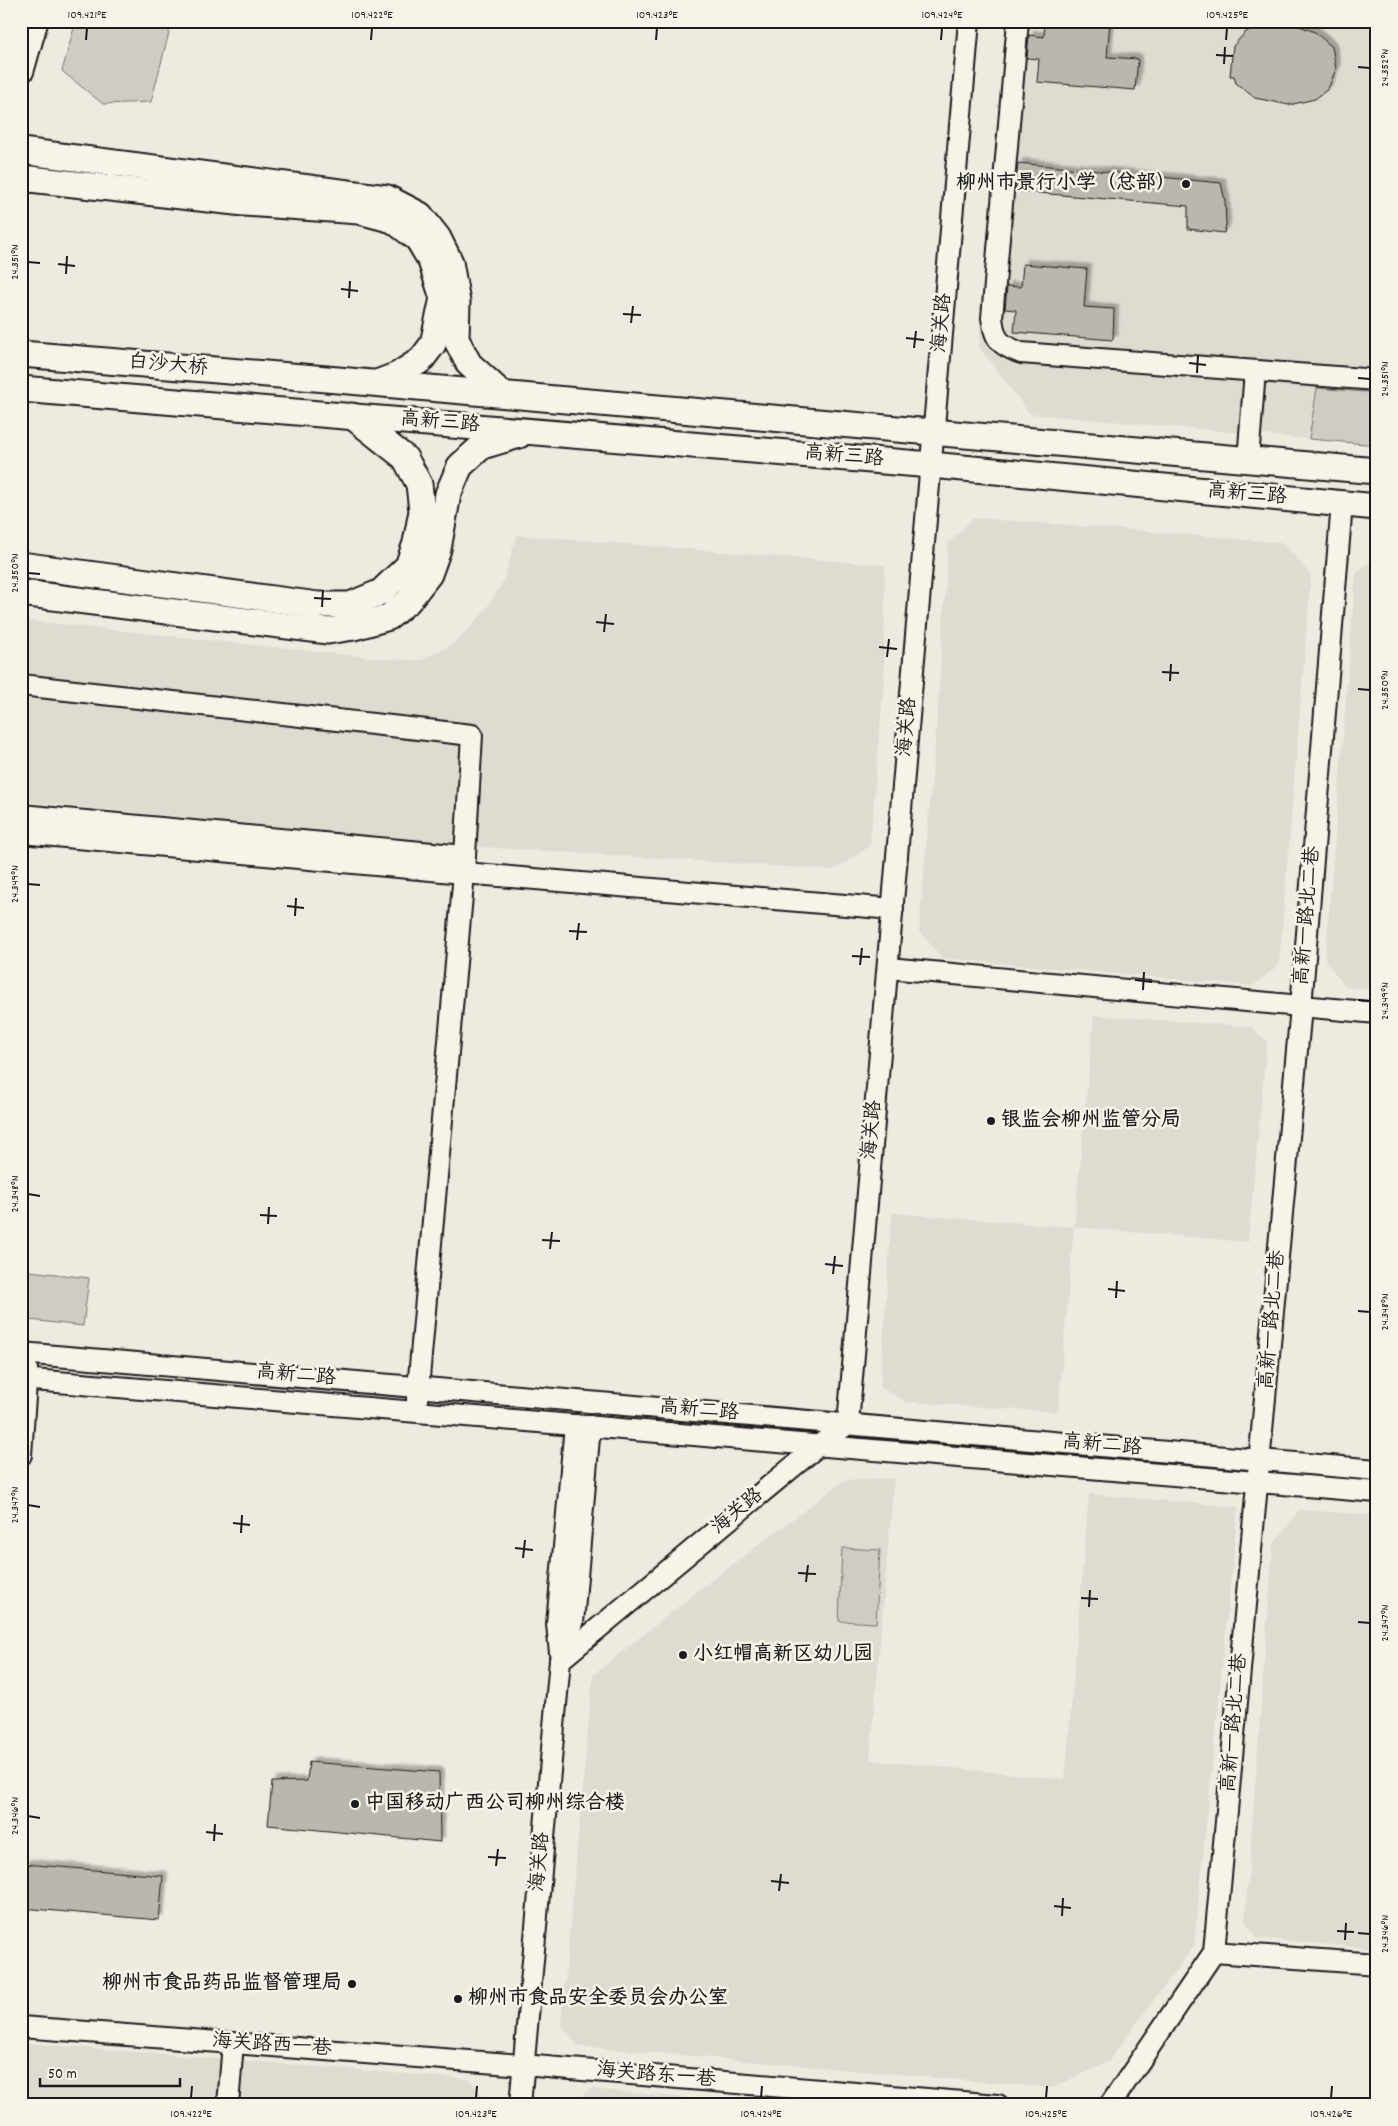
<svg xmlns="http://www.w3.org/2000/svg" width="1398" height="2126" font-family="Dekko,'LXGW WenKai TC',sans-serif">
<defs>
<filter id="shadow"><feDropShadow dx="4.5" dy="-4.5" stdDeviation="1" flood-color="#0004"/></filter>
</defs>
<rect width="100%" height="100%" fill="#eeeae0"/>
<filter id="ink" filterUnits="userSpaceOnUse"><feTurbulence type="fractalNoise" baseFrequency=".02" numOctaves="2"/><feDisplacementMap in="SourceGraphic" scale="10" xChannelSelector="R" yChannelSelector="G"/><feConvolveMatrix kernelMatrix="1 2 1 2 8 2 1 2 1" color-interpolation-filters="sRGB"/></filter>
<g filter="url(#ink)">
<!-- built -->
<g fill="#dedbd1">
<path d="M1010,21h367v424l-347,-31 -51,-67z"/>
<path d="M973,518l163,12 147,13 28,32 -32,390 -26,21 -311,-28 -23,-27 19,-225 10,-162z"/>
<path d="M517,535l368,30 -1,115 -14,166 -36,24 -352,-23 -461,-46v-181l364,39 36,1 35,-18 29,-31 18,-29z"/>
<path d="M1377,556v434l-31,-3 -21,-26 31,-388z"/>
<path d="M1094,1015l157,12 16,14 -19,201 -174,-15 -16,185 -152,-10 -26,-15 12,-174 182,14z"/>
<path d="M894,1478l-24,282 195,19 24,-285 149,13 -44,439 -86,116 -56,26 -474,-42 -17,-22 32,-349 116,-93 136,-102z"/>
<path d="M1299,1510l78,5v434l-120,-11 -12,-18 28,-375z"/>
<path d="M25,2043l444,36 16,19v7h-464v-60z"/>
<path d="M590,2089l174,16h-193z"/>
</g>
<!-- green -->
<g fill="#cfccc3" stroke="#767470">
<path d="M76,21h96l-21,81 -48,2 -41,-33z"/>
<path d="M1317,388l60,5v52l-68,-6z"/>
<path d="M21,1270l68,8 -6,48 -62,-7z"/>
<path d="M842,1548l38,2 -4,73 -37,-2z"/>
</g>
<!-- building -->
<g fill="#bab7af" stroke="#1c1c1c" filter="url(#shadow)">
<path d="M1045,21h65l-3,36 31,2 -3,31 -98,-8 2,-23 -12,-1 2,-23 15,2z"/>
<path d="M1262,23h30l23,9 17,15 4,22 -8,20 -13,10 -26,6 -34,-7 -19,-15 -2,-7h-4l3,-30 13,-14z"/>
<path d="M1018,163l203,20 4,18 1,24 -2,8 -36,-4v-23l-173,-15z"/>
<path d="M1023,264l64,5 -3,38 30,2 -1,31 -99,-8 2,-22 -11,-1 2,-23 14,1z"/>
<path d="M309,1762l130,10 1,70 -172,-17 4,-43 35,-1z"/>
<path d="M25,1864l138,12 -4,44 -137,-12z"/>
</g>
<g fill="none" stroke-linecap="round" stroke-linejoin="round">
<!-- minor casing -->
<g stroke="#1c1c1c" stroke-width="24">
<g id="minor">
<path d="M1018,21l-26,297c3,23 7,26 29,35l356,27"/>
<path d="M1248,460l7,-89"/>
<path d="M21,685l451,50 -8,138 -47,527"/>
<path d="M21,815l444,41"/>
<path d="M21,833l443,40 429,36"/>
<path d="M888,968l489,45"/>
<path d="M21,1353l1356,117"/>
<path d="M21,1379l1356,113"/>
<path d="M21,1455l6,-87"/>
<path d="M560,1653l-3,-29 18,-199"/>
<path d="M560,1660l13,-37 17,-197"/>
<path d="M1214,1952l163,12"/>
<path d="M21,2027l502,38 475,40"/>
<path d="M228,2105l5,-62"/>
<path d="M520,2105l40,-445 259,-215 29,-21 121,-1403"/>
<path d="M1110,2105l104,-153 87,-945 41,-504"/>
</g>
</g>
<!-- major casing -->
<g stroke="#1c1c1c" stroke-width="29">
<g id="major">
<path d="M21,70l14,-49"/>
<path d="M21,151l366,47 33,17 18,23 12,24 7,40 -1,37 13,25 33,30"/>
<path d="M21,178l223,25 115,8 34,9 25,19 13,22 12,37 -10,46 -12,16 -23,15 -21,8"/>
<path d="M21,354l294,24 1062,93"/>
<path d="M21,389l910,76 446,42"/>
<path d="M21,565l297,40h32l31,-13 27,-26 8,-23 6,-32 -3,-27 -14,-26 -53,-42"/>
<path d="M21,593l307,38 26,-4 35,-10 19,-16 21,-27 9,-25 10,-55 12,-28 22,-20 37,-11"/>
</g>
</g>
<!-- minor -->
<use href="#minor" stroke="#f7f3e8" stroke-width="20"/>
<!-- major -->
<use href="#major" stroke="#f7f3e8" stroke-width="25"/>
</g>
</g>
<!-- ticks -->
<path fill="none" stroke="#1c1c1c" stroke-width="2" d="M86,40l1,-12M371,40l1,-12M656,40l1,-12M941,40l1,-12M1226,40l1,-12M1216,55l17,1M1224,64l1,-17M1358,67l12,1M28,262l12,1M58,264l17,2M66,274l1,-18M341,289l17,2M349,298l1,-17M623,314l18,1M631,323l2,-17M906,338l18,2M914,348l2,-17M1189,363l17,2M1197,373l1,-18M1358,378l12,1M28,573l12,1M314,598l17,1M322,607l1,-17M596,622l18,2M604,632l2,-18M879,647l18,2M887,657l2,-18M1162,672l17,1M1170,681l1,-17M1358,689l12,1M28,884l12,1M287,906l17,2M295,916l1,-18M569,931l18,1M577,940l2,-17M852,956l18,1M860,965l2,-17M1135,980l17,2M1143,990l1,-18M1358,1000l12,1M28,1194l12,2M260,1215l17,1M268,1224l1,-17M542,1240l18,1M550,1249l2,-17M825,1264l18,2M833,1274l2,-18M1108,1289l17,2M1116,1298l1,-17M1358,1311l12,1M28,1505l12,2M233,1523l17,2M241,1533l1,-18M515,1548l18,2M523,1558l2,-18M798,1573l18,1M806,1582l2,-17M1081,1598l17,1M1089,1607l1,-17M1358,1622l12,1M28,1816l12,2M206,1832l17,2M214,1841l1,-17M488,1857l18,1M496,1866l2,-17M771,1881l18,2M779,1891l2,-17M1054,1906l17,2M1062,1916l1,-18M1337,1931l17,1M1358,1933l12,1M1345,1940l1,-17M191,2098l1,-12M476,2098l1,-12M761,2098l1,-12M1046,2098l1,-12M1331,2098l1,-12"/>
<!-- markers -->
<g fill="#1c1c1c" stroke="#f7f3e8" stroke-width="2">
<circle cx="1186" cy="184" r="5"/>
<circle cx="991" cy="1121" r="5"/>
<circle cx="683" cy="1655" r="5"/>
<circle cx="355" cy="1804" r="5"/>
<circle cx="352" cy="1984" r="5"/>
<circle cx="458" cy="1999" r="5"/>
</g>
<g text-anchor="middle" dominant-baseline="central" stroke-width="5" stroke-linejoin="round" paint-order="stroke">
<!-- poi labels -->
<g font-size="20" font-weight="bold" fill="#1c1c1c" stroke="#f7f3e8" text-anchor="start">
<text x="1176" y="184" text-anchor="end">柳州市景行小学（总部）</text>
<text x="1001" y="1121">银监会柳州监管分局</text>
<text x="693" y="1655">小红帽高新区幼儿园</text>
<text x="365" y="1804">中国移动广西公司柳州综合楼</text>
<text x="342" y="1984" text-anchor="end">柳州市食品药品监督管理局</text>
<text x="468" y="1999">柳州市食品安全委员会办公室</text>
</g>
<!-- street labels -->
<g font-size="20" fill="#1c1c1c" stroke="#f7f3e8">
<text transform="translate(943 323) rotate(-85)">海关路</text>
<text transform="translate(168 366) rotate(5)">白沙大桥</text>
<text transform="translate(440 423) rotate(5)">高新三路</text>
<text transform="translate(844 457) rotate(5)">高新三路</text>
<text transform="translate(1247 495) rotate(5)">高新三路</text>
<text transform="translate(908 727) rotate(-85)">海关路</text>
<text transform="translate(1308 916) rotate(-85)">高新一路北二巷</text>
<text transform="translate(873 1130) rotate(-85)">海关路</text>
<text transform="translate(1273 1320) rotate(-85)">高新一路北二巷</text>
<text transform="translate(296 1376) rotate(5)">高新二路</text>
<text transform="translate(699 1411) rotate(5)">高新二路</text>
<text transform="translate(1102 1446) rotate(5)">高新二路</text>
<text transform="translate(738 1512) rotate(-40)">海关路</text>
<text transform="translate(1235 1723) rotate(-85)">高新一路北二巷</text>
<text transform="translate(541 1862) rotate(-85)">海关路</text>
<text transform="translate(272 2046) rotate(4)">海关路西一巷</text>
<text transform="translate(656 2076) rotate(5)">海关路东一巷</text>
</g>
</g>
<!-- margin -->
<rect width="1398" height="2126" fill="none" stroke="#f7f3e8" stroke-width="55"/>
<!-- scale -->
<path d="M40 2078v8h140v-8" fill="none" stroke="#1c1c1c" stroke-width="2.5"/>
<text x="48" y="2078" font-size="15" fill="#1c1c1c" stroke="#f7f3e8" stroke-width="4" paint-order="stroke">50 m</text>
<rect x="28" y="28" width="1342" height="2070" fill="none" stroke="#1c1c1c" stroke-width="2"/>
<g font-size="12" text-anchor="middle" fill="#1c1c1c">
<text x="87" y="18">109.421°E</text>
<text x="372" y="18">109.422°E</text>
<text x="657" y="18">109.423°E</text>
<text x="942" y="18">109.424°E</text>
<text x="1227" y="18">109.425°E</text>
<text transform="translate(1384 68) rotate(-90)" y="4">24.352°N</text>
<text transform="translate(14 262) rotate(-90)" y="4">24.351°N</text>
<text transform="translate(1384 379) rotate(-90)" y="4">24.351°N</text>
<text transform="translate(14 573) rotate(-90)" y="4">24.350°N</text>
<text transform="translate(1384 690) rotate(-90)" y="4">24.350°N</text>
<text transform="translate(14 884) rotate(-90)" y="4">24.349°N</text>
<text transform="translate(1384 1001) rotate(-90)" y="4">24.349°N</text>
<text transform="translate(14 1194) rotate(-90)" y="4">24.348°N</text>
<text transform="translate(1384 1312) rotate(-90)" y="4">24.348°N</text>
<text transform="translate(14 1505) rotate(-90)" y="4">24.347°N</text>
<text transform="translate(1384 1623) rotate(-90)" y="4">24.347°N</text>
<text transform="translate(14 1816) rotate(-90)" y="4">24.346°N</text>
<text transform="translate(1384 1934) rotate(-90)" y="4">24.346°N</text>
<text x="191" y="2117">109.422°E</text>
<text x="476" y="2117">109.423°E</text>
<text x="761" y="2117">109.424°E</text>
<text x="1046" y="2117">109.425°E</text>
<text x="1331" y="2117">109.426°E</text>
</g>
</svg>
